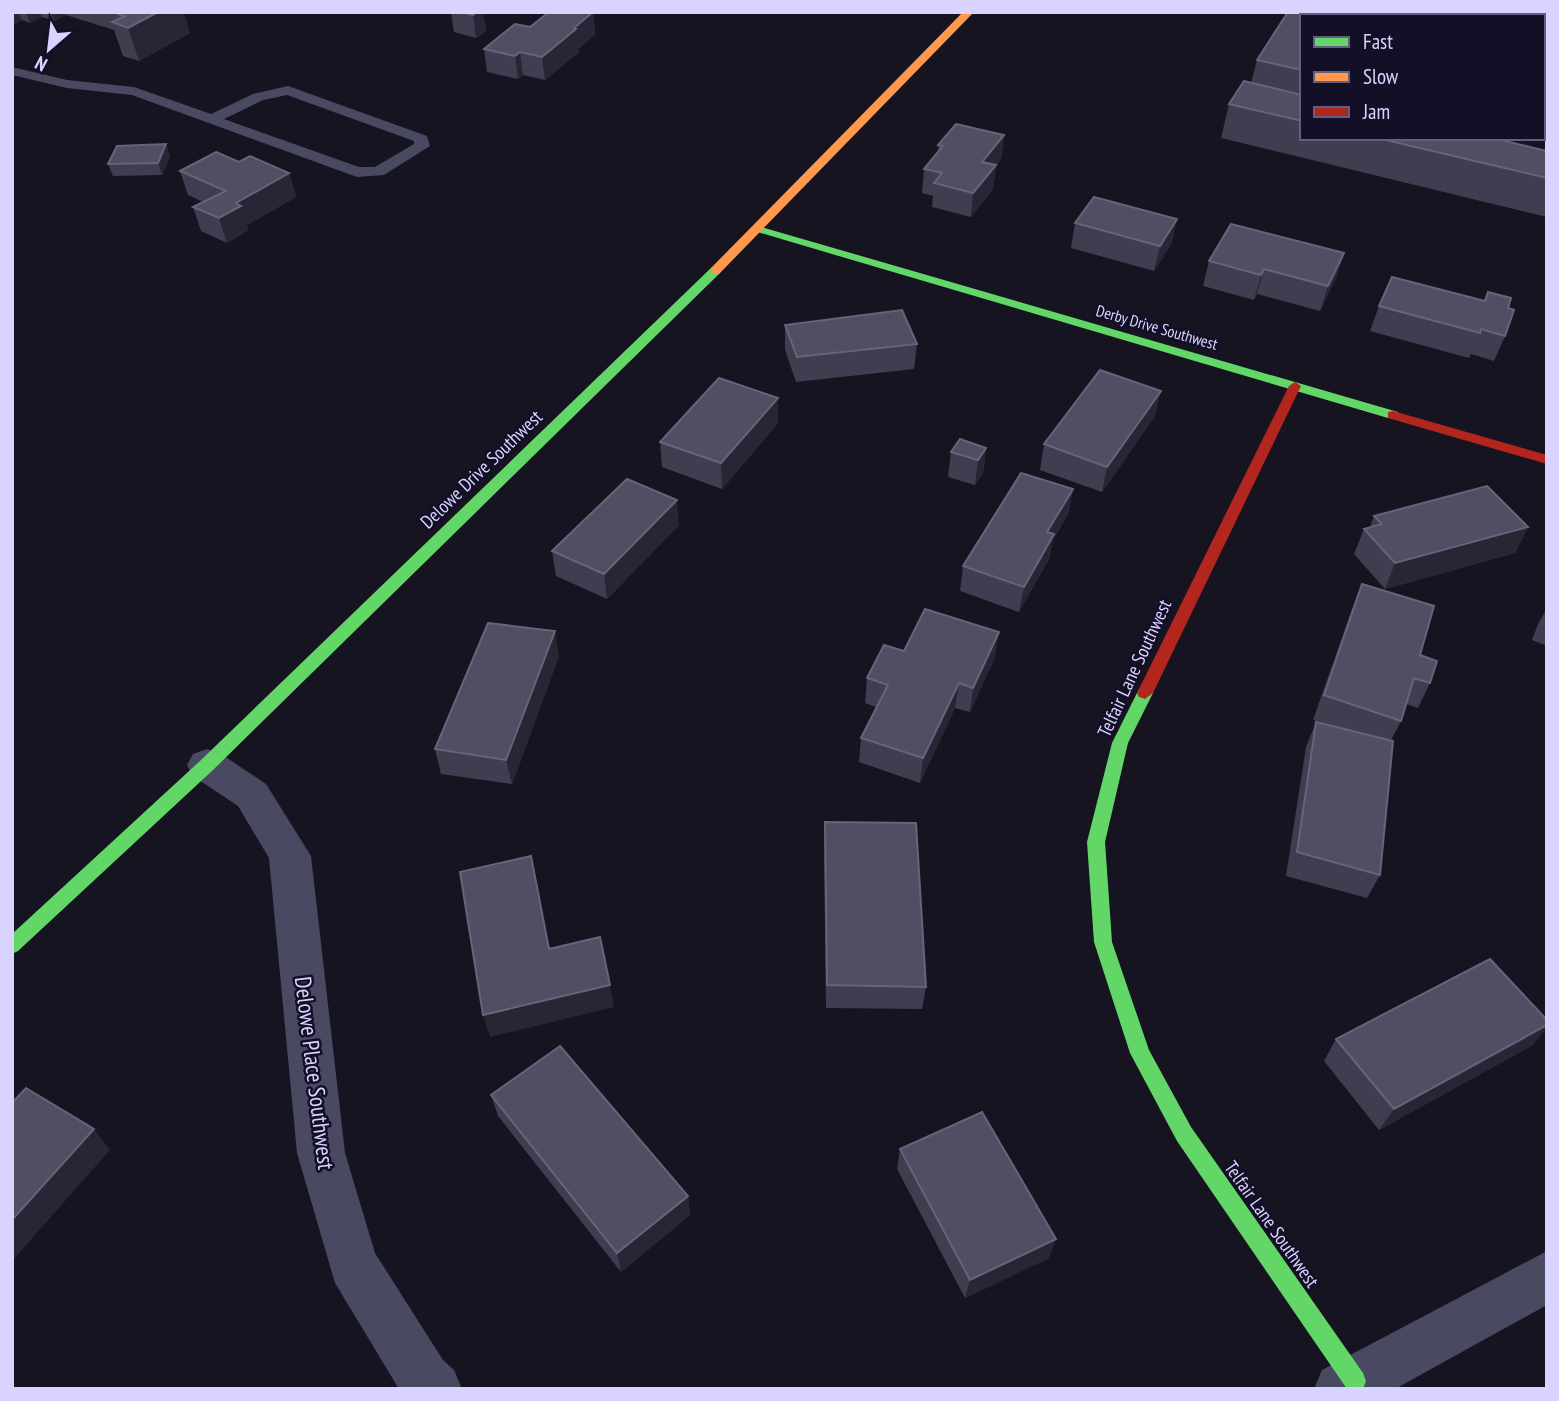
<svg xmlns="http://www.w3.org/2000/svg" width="1559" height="1401" font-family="'PT Sans Narrow',sans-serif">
<rect width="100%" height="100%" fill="#161421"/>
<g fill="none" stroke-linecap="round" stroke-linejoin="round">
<!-- lane -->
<g fill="#4a4962" fill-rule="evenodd">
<path d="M1413,12h14l-2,4h-14z"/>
<path d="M12,67l55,13 67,7 77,27 42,-20 35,-8 139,50 3,10 -46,29 -27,2 -225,-82 -65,-7 -55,-13zM287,95l127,46v3l-39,23h-16l-135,-48 39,-19z"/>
</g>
<!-- street -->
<g fill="#4a4962" fill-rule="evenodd">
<path d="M207,749l14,5 45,30 45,72 34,297 30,100 68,107 11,10 8,19h-63l-64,-106 -38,-130 -28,-295 -31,-52 -45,-30 -6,-11 6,-11z"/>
<path d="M1547,1251v54l-152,84h-81l8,-19z"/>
</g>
<!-- fast -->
<g fill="#63d668" fill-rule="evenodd">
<path d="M758,226l640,186 2,3 -2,3h-10l-634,-187 -2,-2z"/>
<path d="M715,267l6,4 -2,3 -506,496 -195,181 -6,3v-20l189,-174 510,-492z"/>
<path d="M1145,687l8,6 -25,50 -23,99 7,100 37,108 42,77 172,246 3,8 -3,8h-16l-170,-248 -47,-88 -36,-111 -7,-100 25,-99 27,-54z"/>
</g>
<!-- slow -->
<path fill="#ff974d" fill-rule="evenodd" d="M963,12h11l-255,262h-8v-6z"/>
<!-- jam -->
<g fill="#b3261e" fill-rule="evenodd">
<path d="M1295,382l6,4 -148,307 -8,6 -6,-2 -2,-4 152,-307z"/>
<path d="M1393,411l154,44v9l-159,-46v-6z"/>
</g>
</g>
<!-- wall -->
<g fill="#403d50">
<path d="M12,12h146l32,21 -51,28 -16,-5 -9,-26 -48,-15 -12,6 -12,-4 -12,6 -8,-3 -10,5z"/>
<path d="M451,12h32l3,19 -10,7 -22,-6z"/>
<path d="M593,12l2,23 -17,14 1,3 -34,28 -22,-5 -5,4 -31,-7 -3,-23 46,-22z"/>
<path d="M1288,12h63l-2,4h-47v122h191l54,13v66l-326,-79 8,-34 22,-21 6,-23z"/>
<path d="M1475,12h72v5l-21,-4 -1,3h-52z"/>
<path d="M1543,89l4,1v49l-4,-1z"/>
<path d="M1004,135l-3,24 -5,7 -3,23 -22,28 -39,-10 1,-11 -11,-3 2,-24 14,-16v-8z"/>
<path d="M166,144l4,13 -8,18 -49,1 -5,-12z"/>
<path d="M239,162l50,11 7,24 -49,28 1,5 -21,13 -26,-12 -8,-24 10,-5 -15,-7 -8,-24z"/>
<path d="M1075,223l97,20 -18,28 -83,-23z"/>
<path d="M1344,253l-8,25 -16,33 -63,-17 -3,6 -51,-14 6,-25z"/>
<path d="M1488,292l20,16 -3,28 -11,25 -23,-7 -2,4 -99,-27 9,-25 105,-5z"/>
<path d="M785,325l132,19 -3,25 -118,13 -11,-32z"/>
<path d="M778,398v25l-56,66 -60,-22 -2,-25z"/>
<path d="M1155,416l-53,76 -62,-22 4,-26z"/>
<path d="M986,448l-3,25 -8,12 -27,-8 3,-25z"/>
<path d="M1073,489l-5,25 -15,26 -4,19 -30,53 -59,-21 3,-25z"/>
<path d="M1374,516l154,11 -13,26 -130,36 -31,-35 10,-25 6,-2z"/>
<path d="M679,525l-72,74 -51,-23 -4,-25z"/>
<path d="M1362,584l58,71 10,28 -12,25 -12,-4 -5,17 -10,19 -11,135 -13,23 -81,-22 20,-129 10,-25 13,3 -16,-5 39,-111z"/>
<path d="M1547,608v38l-15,-6 6,-16z"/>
<path d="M904,651l91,6 -25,55 -15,-4 -35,75 -61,-21 2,-24 15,-31 -11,-4 2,-25z"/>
<path d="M559,656l-47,128 -71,-10 -6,-25z"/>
<path d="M825,822l101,165 -4,22 -96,-1 -2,-162z"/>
<path d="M1336,1039l197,6 -154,85 -55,-69z"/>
<path d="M491,1095l197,101 2,19 -69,57 -123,-156z"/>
<path d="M900,1149l149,109 -84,40 -68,-129z"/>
</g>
<!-- shaded-wall -->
<g fill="#282635">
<path d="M12,12h6l4,8 -10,5z"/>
<path d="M26,12h14l2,5 -12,6z"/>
<path d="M51,12h14l1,3 -12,6z"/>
<path d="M158,12h26l6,21 -51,28 -11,-33z"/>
<path d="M477,12h6l3,19 -10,7 -3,-23z"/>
<path d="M593,12l2,23 -17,14 1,3 -34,28 -3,-23z"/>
<path d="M1340,12h11l-2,4h-11z"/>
<path d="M520,52l3,23 -5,4 -3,-23z"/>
<path d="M1302,81v13l-7,10z"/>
<path d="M1004,135l-3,24 -5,7 -3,23 -22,28 2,-24 9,-31z"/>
<path d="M166,144l4,13 -8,18 -4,-12z"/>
<path d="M289,173l7,24 -49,28 1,5 -21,13 -8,-25 17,-15z"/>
<path d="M1177,219l-5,24 -18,28 6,-25z"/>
<path d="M1344,253l-8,25 -16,33 8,-25z"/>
<path d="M1264,269l-7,25 -3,6 7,-25z"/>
<path d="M1161,391l-6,25 -53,76 5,-25z"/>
<path d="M778,398v25l-56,66 -1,-26z"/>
<path d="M986,448l-3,25 -8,12 3,-25z"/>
<path d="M1073,489l-5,25 -15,26 -4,19 -30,53 5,-25 23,-55z"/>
<path d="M677,500l2,25 -72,74 -3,-25z"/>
<path d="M1528,527l-13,26 -130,36 10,-26z"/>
<path d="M555,631l4,25 -47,128 -6,-24z"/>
<path d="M999,632l-4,25 -25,55 3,-24z"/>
<path d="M959,683l-4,25 -35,75 3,-25z"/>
<path d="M610,985l4,22 -124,30 -7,-22z"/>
<path d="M1547,1025v3l-14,17 -154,85 15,-21z"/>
<path d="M94,1129l16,21 -98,111v-41z"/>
<path d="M688,1196l2,19 -69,57 -4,-19z"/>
<path d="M1056,1239l-7,19 -84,40 5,-18z"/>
</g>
<!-- building -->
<g fill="#504e63" stroke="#66637b" stroke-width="2">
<path d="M121,12h37l-30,16 -16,-6 13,-6 -7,-2z"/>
<path d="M461,12h16l-4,3z"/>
<path d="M549,12h44l-19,16 2,1 -34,28 -22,-5 -5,4 -31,-7 31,-25 15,3z"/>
<path d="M1288,12h52l-2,4h-36v54l-45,-10z"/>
<path d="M1475,12h51l-2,4h-51z"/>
<path d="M1244,81l58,14v26l-73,-17z"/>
<path d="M1543,89l4,1v23l-4,-1z"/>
<path d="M956,124l48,11 -22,27 14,3 -23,28 -39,-10 8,-10 -18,-4 19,-23 -5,-1z"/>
<path d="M1377,138h116l54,13v27z"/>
<path d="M166,144l-8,19 -50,1 9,-18z"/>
<path d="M216,152l23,10 11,-6 39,17 -53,30 5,3 -22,12 -26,-11 33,-16 -46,-20z"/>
<path d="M1094,197l83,22 -17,27 -85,-23z"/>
<path d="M1231,224l113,29 -16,33 -64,-17 -3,6 -52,-14z"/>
<path d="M1392,277l93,24 3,-9 23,6 -3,10 6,2 -9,26 -24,-7 -1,4 -101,-27z"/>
<path d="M902,310l15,34 -120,13 -12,-32z"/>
<path d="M1100,370l61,21 -54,76 -63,-23z"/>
<path d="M719,378l59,20 -57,65 -61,-21z"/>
<path d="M960,439l26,9 -8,12 -27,-8z"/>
<path d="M1021,473l52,16 -26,43 7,2 -30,53 -61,-21z"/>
<path d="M627,479l50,21 -73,74 -52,-23z"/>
<path d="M1487,486l41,41 -133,36 -31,-34 18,-5 -8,-8z"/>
<path d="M1362,584l72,22 -14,49 17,6 -7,22 -16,-5 -13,43 -77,-26z"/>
<path d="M925,609l74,23 -26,56 -14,-5 -36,75 -62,-20 27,-53 -21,-7 17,-33 20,6z"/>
<path d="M488,623l67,8 -49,129 -71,-11z"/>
<path d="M1316,722l77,19 -13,134 -83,-23z"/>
<path d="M825,822l91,1 10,164 -99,-2z"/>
<path d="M531,856l18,93 51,-12 10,48 -127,30 -23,-143z"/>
<path d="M1490,959l57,61v5l-153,84 -58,-70z"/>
<path d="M560,1046l128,150 -71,57 -126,-158z"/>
<path d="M26,1088l68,41 -82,91v-117z"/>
<path d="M982,1112l74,127 -86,41 -70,-131z"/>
</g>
<g text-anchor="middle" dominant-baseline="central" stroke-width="5" stroke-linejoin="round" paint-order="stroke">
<!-- far-street labels -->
<g font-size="16" fill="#d9d4ff" stroke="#130f26">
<text transform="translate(1157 327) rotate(16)">Derby Drive Southwest</text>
</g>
<!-- street labels -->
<g font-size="19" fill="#d9d4ff" stroke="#130f26">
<text transform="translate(481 469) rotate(-44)">Delowe Drive Southwest</text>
<text transform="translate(1134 668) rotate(-65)">Telfair Lane Southwest</text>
<text transform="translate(1272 1224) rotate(55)">Telfair Lane Southwest</text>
</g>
<!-- near-street labels -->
<g font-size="23" fill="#d9d4ff" stroke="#130f26">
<text transform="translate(315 1073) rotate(83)">Delowe Place Southwest</text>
</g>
</g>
<!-- border -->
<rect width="1559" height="1401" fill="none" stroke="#d9d4ff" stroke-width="28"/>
<!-- legend -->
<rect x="1300" y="14" width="245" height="126" fill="#130f26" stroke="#625e7d" stroke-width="2"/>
<rect x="1314" y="37" width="35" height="10" fill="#63d668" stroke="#625e7d" stroke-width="2"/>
<text x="1363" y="49" font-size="21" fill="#d9d4ff">Fast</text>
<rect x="1314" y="72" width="35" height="10" fill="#ff974d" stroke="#625e7d" stroke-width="2"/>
<text x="1363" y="84" font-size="21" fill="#d9d4ff">Slow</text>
<rect x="1314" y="107" width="35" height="10" fill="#b3261e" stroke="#625e7d" stroke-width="2"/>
<text x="1363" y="119" font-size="21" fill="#d9d4ff">Jam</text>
<!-- north arrow -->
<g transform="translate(49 49) rotate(208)" stroke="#130f26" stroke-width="5" paint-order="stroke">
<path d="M0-5L12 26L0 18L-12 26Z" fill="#d9d4ff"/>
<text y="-10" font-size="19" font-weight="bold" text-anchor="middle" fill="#d9d4ff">N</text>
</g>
</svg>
